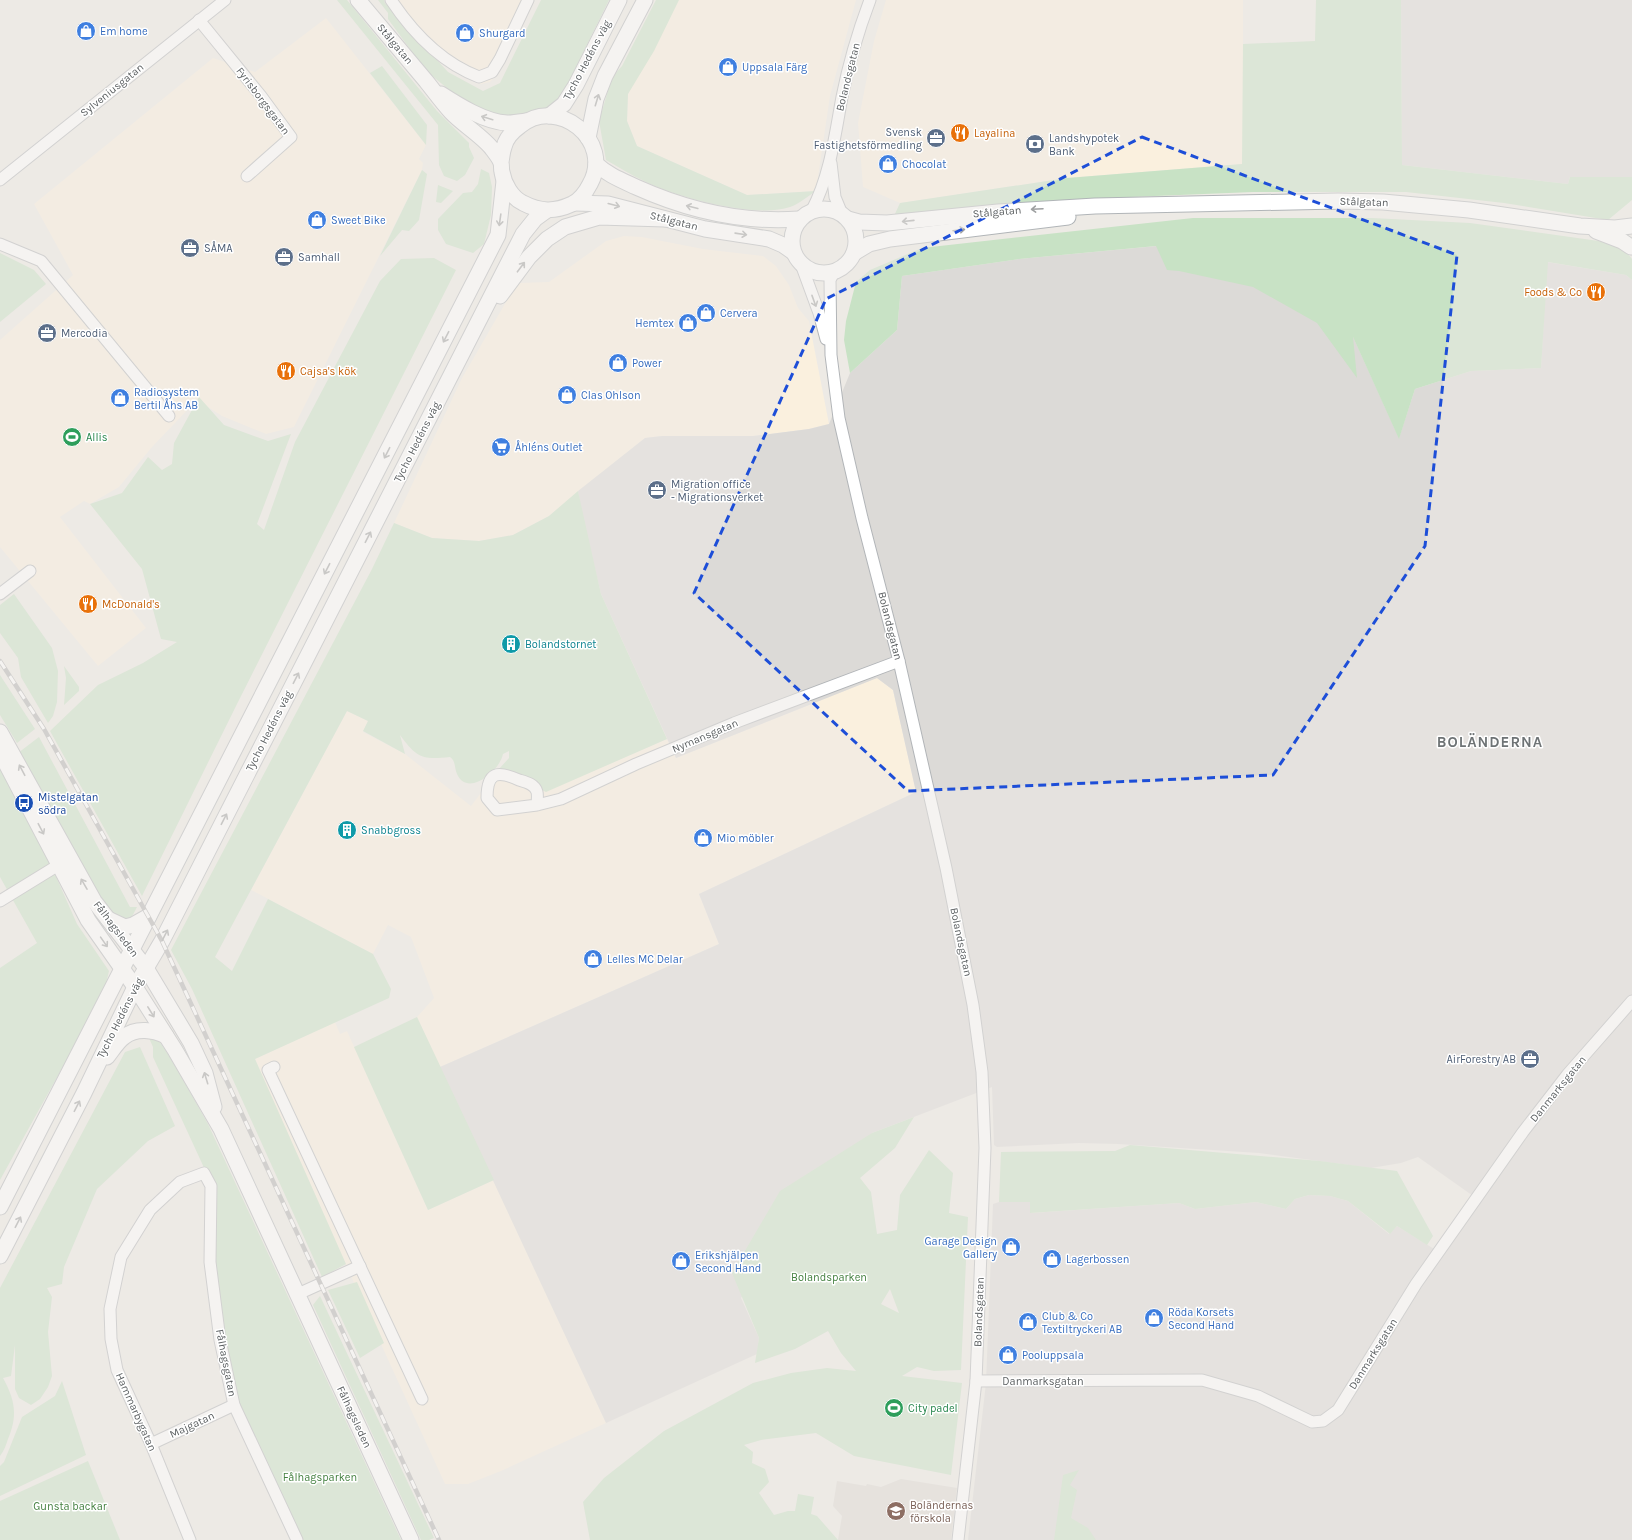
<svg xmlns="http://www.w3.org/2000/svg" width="1632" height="1540" font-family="Karla,sans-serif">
<rect width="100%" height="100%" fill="#edeae5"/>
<!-- commercial -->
<g fill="#faf0de">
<path d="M396,0h137l-38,76 -5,6 -9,2 -32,-16 -28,-25z"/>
<path d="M676,0h180l-26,96 -14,95 -69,4 -110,-49 -10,-25 1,-27z"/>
<path d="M886,0h357v164l-176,14 -167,25 -37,-16 -5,-64 16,-82z"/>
<path d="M326,18l100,127 -7,14 4,4 -1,7 -128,257 -28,7 -44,-18 -25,-16 -45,47 -33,40 -29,17 -6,-3 -24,16 86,111 -48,38 -98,-119v-207l73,-65 -39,-71 179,-146 42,14z"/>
<path d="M624,236l18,1 61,12 60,7 13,10 13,19 9,23 11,13 20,103 -20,5 -56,7h-91l-17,2 -96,78 -36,19 -34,6 -47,-3 -38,-15 68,-145 55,-95 32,-1 57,-41z"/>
<path d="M877,678l16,12 23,102 -217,102 20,50 -279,123 -23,-50 17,-19 -23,-61 -23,-12 -15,29 -122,-64 96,-179 21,10 -5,11 42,22 66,52 28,-37 47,22 121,-52 9,19z"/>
<path d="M335,1022l5,12 7,-3 81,179 66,-30 112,243 -105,48 -33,13h-23l-60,-131 -130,-294z"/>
</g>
<!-- industrial -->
<g fill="#dcdad7">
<path d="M1401,0h231v177h-62l-2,7 -166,-19z"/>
<path d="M1342,242l8,88 49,108 16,-49 56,-18 70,-3 6,-106 79,13 6,5v1260h-664l18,-157 7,-179 6,-2h31l1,11 148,-10 16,6 61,-7 30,7 9,-10 14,-4 21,1 18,5 41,33 8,-8 42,26 37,-54 -58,-41 -17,6 -30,5 -112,-15 -141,-9 -39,-1 -82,4 -3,-2 -2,-58 -120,46 -131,165 18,40 -2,16 -151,69 -166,-356 279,-123 -20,-50 217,-102 -23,-102 -16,-12 -201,80 -75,-164 -20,-84 -3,-19 67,-53 17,-2h91l56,-7 20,-5 21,-51 47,-43 5,-54 117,-17 138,-13 60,-3z"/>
</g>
<!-- education -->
<path fill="#dddad3" d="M901,1479l56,9 -6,52h-113l4,-24 -9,-10 4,-25 29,5 1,-2 14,3z"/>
<!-- green -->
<g fill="#c8e2c5" fill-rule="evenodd">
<path d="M337,0h10l90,111 32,32v4l5,11 -9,17 -8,6 -13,-5 -5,-11 -1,-40z"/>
<path d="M378,0h6l1,3 63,69 35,19 17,-8 41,-83h68l-51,104 -40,13 -22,-3 -28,-9 -42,-34 -38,-52v-6z"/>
<path d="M656,0h23l-25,51 -26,43 -1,27 10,25 110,49 69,-4c-8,5 -17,13 -26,16 -34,12 -115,-10 -146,-26 -13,-6 -25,-14 -38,-21l-7,-39 13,-44 10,-11z"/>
<path d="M1316,0h85l1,165 166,19 2,-7h62v23l-24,20 -104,-17 -98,-11h-153l-123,5 -236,19 6,-13 167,-25 175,-14 1,-120 72,-3z"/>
<path d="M382,66l45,59 -1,20 -56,-72z"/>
<path d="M481,169l8,4 3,14 -1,28 -7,29 -11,9 -27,-9 -8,-14v-11l25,-26 9,-1 6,-8z"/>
<path d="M422,170l5,4 -8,46 -10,11 -7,-1 -22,26z"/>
<path d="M438,185l15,6 -12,12 -5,-1z"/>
<path d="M1193,218h179l98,5 150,21 12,15v21l-6,-5 -78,-13 -7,106 -70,3 -56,18 -16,50 -46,-102 4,41 -40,-55 -64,-36 -74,-16 -12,-1 -11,-24 -137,13 -117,17 -5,54 -47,43 -6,-33 2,-19 10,-39 14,-12 52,-22z"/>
<path d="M0,253l34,17 12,14 -46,38z"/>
<path d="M434,258l22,12 -219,434 -95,192 -92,-165 48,-46 45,-22 34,-21 -16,-3 -19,-70 -52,-65 32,-11 26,-36 14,13 10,-6 2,-21 25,-46 25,28 44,16 23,-7 -34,90 7,6 31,-88 85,-161 21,-22z"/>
<path d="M578,491l23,103 66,145 -121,53 -47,-23 10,-11v-7l-6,3c-2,9 -9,17 -17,23 -9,7 -23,11 -29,-3 -3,-7 -1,-13 -7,-17 -28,3 -33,1 -50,-22l5,19 -42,-23 5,-10 -21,-10 -132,246 17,14 36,-72 105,55 18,35 -2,9 -134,61 91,205 -24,13 -130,-288 -21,-39 201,-381 22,-46 38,15 47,3 34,-6 36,-19z"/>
<path d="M14,594l38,54 6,23 -1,31 -4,14 -5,7 -27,-46 -3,-19 -18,-25v-28z"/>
<path d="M64,666l15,21v4l-15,14 2,-27z"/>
<path d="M0,675l35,54 -18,14 -17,-28z"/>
<path d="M39,737l91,170h7c-6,12 -7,14 -21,13l-21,-30 -77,-137z"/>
<path d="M0,766l42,79 35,79 32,47 -4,17 -14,28 -91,164v-212l37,-25 -37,-66z"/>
<path d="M417,1017l77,163 -66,30 -74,-163z"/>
<path d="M152,1037l8,5 13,20 35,62 193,416h-104l-63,-135 -14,-65 -14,-168 -53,-115v-10l-4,-9z"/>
<path d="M140,1047l35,79 -27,15 -51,48 -33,78 -2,17 -15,4 5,9 -4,35 4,44 -4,11 -8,12 -9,6 -12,-7 -4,-9v-44l-4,31 -8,2c12,22 15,37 5,61 -2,6 -4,12 -8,17v-168l125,-236z"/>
<path d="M914,1117l-19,31 -35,30 11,14 6,42 20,-4 3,-35 29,-45 24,23 -4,40 19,4 -7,153 -27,1 -17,-4 -15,9 60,7 -11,92 -97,-19 -38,-23 -55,7 -17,5 9,7 -1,11 13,6 4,13 -10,11 15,22 14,-4h7l3,-17 16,3 -3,17 6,2 21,24h-248l-7,-38 21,-24 60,-47 89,-48 38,-10 36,-5 29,3 -15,-18 -13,-22 -33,18 -40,14 4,-25 -27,-65 48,-82 92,-58zM890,1289l9,24 -18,-9z"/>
<path d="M1130,1145l190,16 77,10 36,65 -6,9 -30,-19 -7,8 -42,-33 -18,-5 -21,-1 -14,4 -9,10 -30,-7 -61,7 -16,-6 -149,10v-11h-31l2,-50 114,-1z"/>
<path d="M357,1282l27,61 -24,15 -32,-68z"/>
<path d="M320,1296l114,242 -5,2h-8l-108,-235z"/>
<path d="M62,1381l24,74 -86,41v-30l4,-4 18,-45 33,-21z"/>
<path d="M88,1461l32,79h-120v-39z"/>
<path d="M1079,1470l-9,15 7,5 -6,28 17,10 8,12h-42l9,-65z"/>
</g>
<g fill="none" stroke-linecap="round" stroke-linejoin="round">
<!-- street casing -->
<g stroke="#b2b5b8" stroke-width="13">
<g id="street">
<path d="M391,0c22,33 51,63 88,77l13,-5 8,-13 28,-59"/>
<path d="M199,20l62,76 30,41 -44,39"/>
<path d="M831,163l4,34 7,17"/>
<path d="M0,180l225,-180"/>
<path d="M812,210c18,-34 23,-75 30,-113 6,-30 17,-68 28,-97"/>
<path d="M0,244l41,17 128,155"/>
<path d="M801,264l18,49 7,26"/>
<path d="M834,272l-4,8 1,75 8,63 23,100 37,143 47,207 27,137 9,67 3,76 -9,233 -18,159"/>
<path d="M0,594l30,-23"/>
<path d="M537,805c0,-4 1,-9 0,-13 -2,-8 -11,-10 -18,-12 -22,-10 -32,-8 -32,18l10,12 40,-5 24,-6 75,-35 98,-41 165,-62"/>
<path d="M0,901l65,-40"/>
<path d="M274,1067l-6,3 154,329"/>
<path d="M298,1294l62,-28"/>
<path d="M976,1381l226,-1 56,16 54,26 11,-1 15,-11 78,-126 107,-152 44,-57 65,-74"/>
<path d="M151,1444l83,-39"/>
<path d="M190,1540l-39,-96 -34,-74 -6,-31 -1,-30 11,-52 29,-47 30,-28 24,-9 7,13 -1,76 10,78 14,65 63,135"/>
</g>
</g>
<!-- secondary casing -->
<g stroke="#b1b5b8" stroke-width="17">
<g id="secondary">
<path d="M358,0c23,27 45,54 68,81 8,10 16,21 25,31 11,12 34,26 42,38 3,4 7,9 8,13 1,3 0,6 1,9 2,12 10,26 21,31 17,9 32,9 49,1 8,-4 14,-12 18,-20 24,-43 -32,-89 -70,-58 -7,5 -14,12 -16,21 -2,5 -2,10 -3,15"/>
<path d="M441,94c17,11 44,28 66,29 6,0 12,-1 19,-2"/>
<path d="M549,116l15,-12 12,-19 43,-85"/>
<path d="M588,138l8,-39 9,-23 40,-76"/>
<path d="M596,164c12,11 25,16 40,23 51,23 107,36 163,32"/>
<path d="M575,203l33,1 97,25 64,10 14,6 10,7"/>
<circle cx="824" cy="241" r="32"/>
<path d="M848,219l11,3 28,1 111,-11 97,-6 243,-5 45,1 86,8 111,16 35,2 17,-2"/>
<path d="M1596,231l26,10 9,6"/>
<path d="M854,253l15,-9 21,-5 178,-22"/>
<path d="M500,296l29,-39 18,-18 18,-12 34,-10 66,2"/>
<path d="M0,732l94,169 52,67 45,75 14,30 9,34"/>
<path d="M0,752l88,168 47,67 40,63 46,79 190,411"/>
<path d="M108,919l17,8 8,-2 16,-9"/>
<path d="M107,1057c5,-6 10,-15 17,-20 12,-10 30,-7 42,-1"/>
<path d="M0,1207l498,-972 6,-54"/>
<path d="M0,1256l84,-163 51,-106 27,-46 361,-707 12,-15 11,-8"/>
</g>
</g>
<!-- street -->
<use href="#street" stroke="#fff" stroke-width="11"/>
<!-- secondary -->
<use href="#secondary" stroke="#fff" stroke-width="15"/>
<!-- rail casing -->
<g stroke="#b1b2b2" stroke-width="4.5">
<path id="rail" d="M0,661l44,68 118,212 277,599"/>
</g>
<!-- rail -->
<use href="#rail" stroke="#fff" stroke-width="3" stroke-dasharray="9" stroke-linecap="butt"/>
</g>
<!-- one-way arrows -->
<defs><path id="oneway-shaft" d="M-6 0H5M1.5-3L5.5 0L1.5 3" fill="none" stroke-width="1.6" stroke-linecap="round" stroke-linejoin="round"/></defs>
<g stroke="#9ea0a1">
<use href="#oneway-shaft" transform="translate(597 100) rotate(-73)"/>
<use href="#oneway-shaft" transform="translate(487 118) rotate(-163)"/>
<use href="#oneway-shaft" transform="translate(614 205) rotate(15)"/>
<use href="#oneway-shaft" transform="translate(692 207) rotate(-166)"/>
<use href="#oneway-shaft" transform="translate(1037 209) rotate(177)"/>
<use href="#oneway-shaft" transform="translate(500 220) rotate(98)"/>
<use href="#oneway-shaft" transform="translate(908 221) rotate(174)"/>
<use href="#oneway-shaft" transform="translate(959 230) rotate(-7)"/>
<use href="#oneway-shaft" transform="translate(741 234) rotate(8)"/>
<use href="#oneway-shaft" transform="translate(521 267) rotate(-53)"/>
<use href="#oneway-shaft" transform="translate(814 301) rotate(70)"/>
<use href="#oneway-shaft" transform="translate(446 337) rotate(117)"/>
<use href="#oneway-shaft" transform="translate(387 453) rotate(117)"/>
<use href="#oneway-shaft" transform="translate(368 537) rotate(-63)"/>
<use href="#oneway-shaft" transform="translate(327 569) rotate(117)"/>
<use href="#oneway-shaft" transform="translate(296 678) rotate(-63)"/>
<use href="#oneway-shaft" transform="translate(22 770) rotate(-118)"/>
<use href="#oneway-shaft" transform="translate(224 819) rotate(-63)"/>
<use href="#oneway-shaft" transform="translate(41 829) rotate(62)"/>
<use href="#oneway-shaft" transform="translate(84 884) rotate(-120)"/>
<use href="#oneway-shaft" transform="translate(165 935) rotate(-63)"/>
<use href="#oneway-shaft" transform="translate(104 942) rotate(55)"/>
<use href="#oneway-shaft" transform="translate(151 1012) rotate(58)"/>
<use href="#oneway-shaft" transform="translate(206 1078) rotate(-107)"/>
<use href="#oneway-shaft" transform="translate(77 1106) rotate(-63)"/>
<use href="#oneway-shaft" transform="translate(18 1222) rotate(-63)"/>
</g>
<!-- marked area -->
<path d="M0 0H1632V1540H0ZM1142,137l315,118 -32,291 -152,229 -365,16 -214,-198 132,-294z" fill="#edeae5" fill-opacity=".55" fill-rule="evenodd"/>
<path fill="none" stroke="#1d4ed8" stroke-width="3" stroke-dasharray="8 5" stroke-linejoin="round" d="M1142,137l315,118 -32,291 -152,229 -365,16 -214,-198 132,-294z"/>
<!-- icons -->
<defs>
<g id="shop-disc" transform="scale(1)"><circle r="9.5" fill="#3f7fe0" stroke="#fff"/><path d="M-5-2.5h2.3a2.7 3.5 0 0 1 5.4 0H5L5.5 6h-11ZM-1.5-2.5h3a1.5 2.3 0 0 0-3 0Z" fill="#fff"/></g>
<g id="restaurant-disc" transform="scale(1)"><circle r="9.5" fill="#e8710a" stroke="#fff"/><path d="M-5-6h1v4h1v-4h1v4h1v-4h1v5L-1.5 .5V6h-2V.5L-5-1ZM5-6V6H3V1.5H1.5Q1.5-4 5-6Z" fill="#fff"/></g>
<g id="office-disc" transform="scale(1)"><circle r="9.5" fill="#5c6f8a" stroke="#fff"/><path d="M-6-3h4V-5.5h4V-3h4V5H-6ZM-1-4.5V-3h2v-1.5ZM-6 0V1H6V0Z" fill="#fff"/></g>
<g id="bank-disc" transform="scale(1)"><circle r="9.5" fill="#5c6f8a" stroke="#fff"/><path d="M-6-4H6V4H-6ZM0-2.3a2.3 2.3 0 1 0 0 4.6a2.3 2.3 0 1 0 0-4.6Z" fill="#fff"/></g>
<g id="stadium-disc" transform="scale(1)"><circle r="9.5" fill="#2e9e5b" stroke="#fff"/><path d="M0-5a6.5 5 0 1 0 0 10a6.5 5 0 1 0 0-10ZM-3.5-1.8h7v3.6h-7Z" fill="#fff"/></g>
<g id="supermarket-disc" transform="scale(1)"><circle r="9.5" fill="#3f7fe0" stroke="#fff"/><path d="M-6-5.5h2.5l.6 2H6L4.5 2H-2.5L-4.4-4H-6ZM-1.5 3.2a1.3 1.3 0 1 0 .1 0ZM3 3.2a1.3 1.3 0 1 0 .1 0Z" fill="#fff"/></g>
<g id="building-disc" transform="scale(1)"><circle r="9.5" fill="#0f9aa8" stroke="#fff"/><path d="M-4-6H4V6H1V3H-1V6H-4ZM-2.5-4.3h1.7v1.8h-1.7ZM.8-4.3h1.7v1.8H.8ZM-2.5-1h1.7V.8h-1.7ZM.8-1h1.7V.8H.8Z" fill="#fff"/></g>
<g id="bus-disc" transform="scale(1)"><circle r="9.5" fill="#1a4fb4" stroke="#fff"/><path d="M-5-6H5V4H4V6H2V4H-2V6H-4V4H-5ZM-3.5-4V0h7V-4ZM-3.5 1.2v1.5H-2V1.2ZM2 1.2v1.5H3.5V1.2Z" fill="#fff"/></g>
<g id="school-disc" transform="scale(1)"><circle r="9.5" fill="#8d6e63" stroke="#fff"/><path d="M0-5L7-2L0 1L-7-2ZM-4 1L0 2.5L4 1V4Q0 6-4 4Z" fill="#fff"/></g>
</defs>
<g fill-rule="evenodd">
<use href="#shop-disc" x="86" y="31"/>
<use href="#shop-disc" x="465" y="33"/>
<use href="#shop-disc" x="728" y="67"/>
<use href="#restaurant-disc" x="960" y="133"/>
<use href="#office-disc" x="936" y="138"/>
<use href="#bank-disc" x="1035" y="144"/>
<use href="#shop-disc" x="888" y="164"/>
<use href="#shop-disc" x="317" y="220"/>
<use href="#office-disc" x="190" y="248"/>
<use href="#office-disc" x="284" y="257"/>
<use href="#restaurant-disc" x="1596" y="292"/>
<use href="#shop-disc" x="706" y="313"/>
<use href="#shop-disc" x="688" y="323"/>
<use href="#office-disc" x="47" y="333"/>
<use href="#shop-disc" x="618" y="363"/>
<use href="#restaurant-disc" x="286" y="371"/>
<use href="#shop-disc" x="567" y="395"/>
<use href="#shop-disc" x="120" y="398"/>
<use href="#stadium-disc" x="72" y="437"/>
<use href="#supermarket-disc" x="501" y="447"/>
<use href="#office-disc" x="657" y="490"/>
<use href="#restaurant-disc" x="88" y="604"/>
<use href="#building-disc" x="511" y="644"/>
<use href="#bus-disc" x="24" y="803"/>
<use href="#building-disc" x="347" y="830"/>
<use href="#shop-disc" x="703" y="838"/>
<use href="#shop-disc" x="593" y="959"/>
<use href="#office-disc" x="1530" y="1059"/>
<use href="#shop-disc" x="1011" y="1247"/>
<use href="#shop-disc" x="1052" y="1259"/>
<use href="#shop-disc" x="681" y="1261"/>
<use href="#shop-disc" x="1154" y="1318"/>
<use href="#shop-disc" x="1028" y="1322"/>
<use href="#shop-disc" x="1008" y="1355"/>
<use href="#stadium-disc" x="894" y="1408"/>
<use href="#school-disc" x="896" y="1511"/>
</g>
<g text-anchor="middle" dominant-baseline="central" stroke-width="3" stroke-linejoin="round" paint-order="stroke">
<!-- shop labels -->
<g font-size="11" fill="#366cbe" stroke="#fff" text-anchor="start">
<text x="100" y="31">Em home</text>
<text x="479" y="33">Shurgard</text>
<text x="742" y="67">Uppsala Färg</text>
<text x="902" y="164">Chocolat</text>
<text x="331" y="220">Sweet Bike</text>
<text x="720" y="313">Cervera</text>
<text x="674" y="323" text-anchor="end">Hemtex</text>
<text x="632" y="363">Power</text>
<text x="134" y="392">Radiosystem<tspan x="134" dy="13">Bertil Åhs AB</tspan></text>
<text x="581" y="395">Clas Ohlson</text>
<text x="515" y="447">Åhléns Outlet</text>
<text x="717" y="838">Mio möbler</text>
<text x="607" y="959">Lelles MC Delar</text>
<text x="997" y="1241" text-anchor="end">Garage Design<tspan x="997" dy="13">Gallery</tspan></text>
<text x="695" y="1255">Erikshjälpen<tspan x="695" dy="13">Second Hand</tspan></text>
<text x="1066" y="1259">Lagerbossen</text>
<text x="1168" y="1312">Röda Korsets<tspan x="1168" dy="13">Second Hand</tspan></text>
<text x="1042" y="1316">Club &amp; Co<tspan x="1042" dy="13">Textiltryckeri AB</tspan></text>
<text x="1022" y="1355">Pooluppsala</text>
</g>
<!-- street labels -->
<g font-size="11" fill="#5d6163" stroke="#fff">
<text transform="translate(395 44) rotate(50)">Stålgatan</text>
<text transform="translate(587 60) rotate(-62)">Tycho Hedéns väg</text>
<text transform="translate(848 77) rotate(-76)">Bolandsgatan</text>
<text transform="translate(112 90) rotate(-39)">Sylveniusgatan</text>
<text transform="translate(263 101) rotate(53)">Fyrisborgsgatan</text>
<text transform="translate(1364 202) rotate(2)">Stålgatan</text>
<text transform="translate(997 212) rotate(-5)">Stålgatan</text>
<text transform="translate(674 221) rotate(14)">Stålgatan</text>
<text transform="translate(417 442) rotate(-63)">Tycho Hedéns väg</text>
<text transform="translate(890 626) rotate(76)">Bolandsgatan</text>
<text transform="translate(269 731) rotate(-63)">Tycho Hedéns väg</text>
<text transform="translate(705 736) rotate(-23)">Nymansgatan</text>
<text transform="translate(116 929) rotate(53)">Fålhagsleden</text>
<text transform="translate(961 942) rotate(78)">Bolandsgatan</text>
<text transform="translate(120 1018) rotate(-63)">Tycho Hedéns väg</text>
<text transform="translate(1558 1089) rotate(-51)">Danmarksgatan</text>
<text transform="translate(979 1312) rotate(-88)">Bolandsgatan</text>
<text transform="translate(1373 1354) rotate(-58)">Danmarksgatan</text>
<text transform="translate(226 1363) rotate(79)">Fålhagsgatan</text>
<text x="1043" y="1381">Danmarksgatan</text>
<text transform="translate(136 1412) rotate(66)">Hammarbygatan</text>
<text transform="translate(354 1417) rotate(65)">Fålhagsleden</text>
<text transform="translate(192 1425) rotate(-25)">Majgatan</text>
</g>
<!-- service labels -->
<g font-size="11" fill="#4e5e75" stroke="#fff" text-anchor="start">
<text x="922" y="132" text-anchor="end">Svensk<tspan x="922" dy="13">Fastighetsförmedling</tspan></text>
<text x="1049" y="138">Landshypotek<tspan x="1049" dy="13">Bank</tspan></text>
<text x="204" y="248">SÅMA</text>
<text x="298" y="257">Samhall</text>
<text x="61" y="333">Mercodia</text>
<text x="671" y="484">Migration office<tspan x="671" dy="13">- Migrationsverket</tspan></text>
<text x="1516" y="1059" text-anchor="end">AirForestry AB</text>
</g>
<!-- food labels -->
<g font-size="11" fill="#c56008" stroke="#fff" text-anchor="start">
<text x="974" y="133">Layalina</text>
<text x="1582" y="292" text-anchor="end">Foods &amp; Co</text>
<text x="300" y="371">Cajsa's kök</text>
<text x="102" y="604">McDonald's</text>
</g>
<!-- leisure labels -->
<g font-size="11" fill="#27864d" stroke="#fff" text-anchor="start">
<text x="86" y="437">Allis</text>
<text x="908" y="1408">City padel</text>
</g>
<!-- culture labels -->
<g font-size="11" fill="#0d838f" stroke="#fff" text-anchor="start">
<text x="525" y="644">Bolandstornet</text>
<text x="361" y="830">Snabbgross</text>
</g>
<!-- transit labels -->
<g font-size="11" fill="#164399" stroke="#fff" text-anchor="start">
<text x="38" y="797">Mistelgatan<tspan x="38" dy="13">södra</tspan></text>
</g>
<!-- park labels -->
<g font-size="11" fill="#448040" stroke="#fff">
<text x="829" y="1277">Bolandsparken</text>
<text x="320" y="1477">Fålhagsparken</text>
<text x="70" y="1506">Gunsta backar</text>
</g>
<!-- education labels -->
<g font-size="11" fill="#785e54" stroke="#fff" text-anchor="start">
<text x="910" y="1505">Boländernas<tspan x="910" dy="13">förskola</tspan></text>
</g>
<!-- district labels -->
<g font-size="15" font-weight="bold" letter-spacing="1" fill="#6e7375" stroke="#fff">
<text x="1490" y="742">BOLÄNDERNA</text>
</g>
</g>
</svg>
